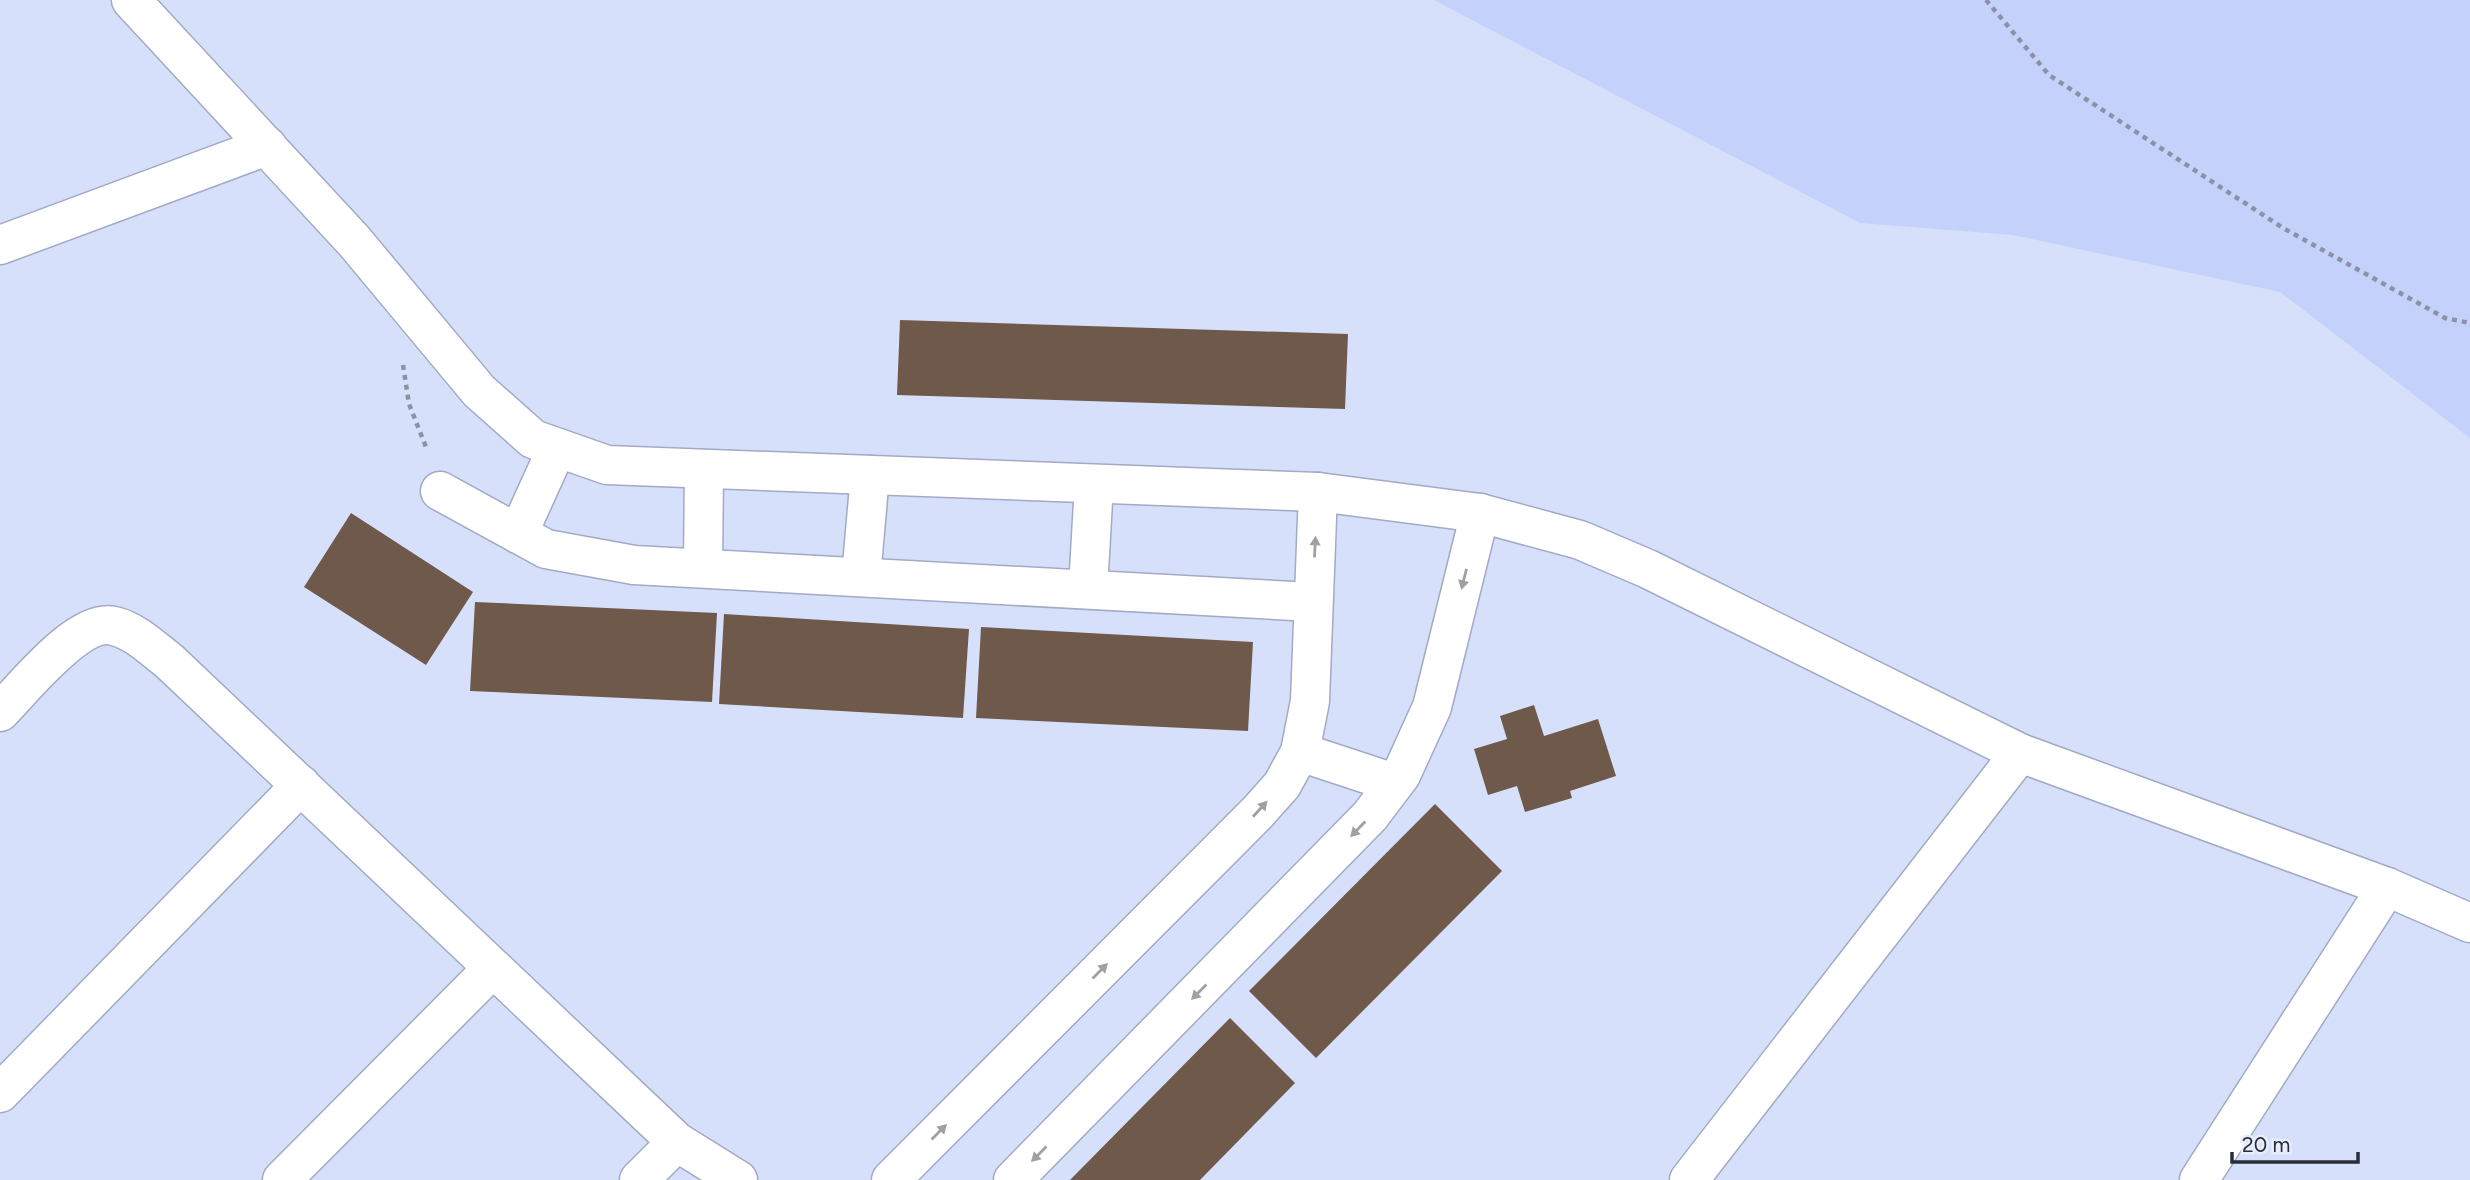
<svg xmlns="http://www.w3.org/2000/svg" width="2470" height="1180" font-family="Figtree,sans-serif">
<rect width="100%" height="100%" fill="#d7e0fa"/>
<!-- green -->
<path fill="#c4d1fb" d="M1434,0h1036v438l-190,-146 -267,-57 -153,-12z"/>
<!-- building -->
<g fill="#6f594a">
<path d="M900,320l448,14 -3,75 -448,-14z"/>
<path d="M351,513l122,79 -47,73 -122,-78z"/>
<path d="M475,602l242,11 -5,89 -242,-11z"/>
<path d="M724,614l245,15 -6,89 -244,-14z"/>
<path d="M981,627l272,15 -5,89 -272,-13z"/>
<path d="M1534,705l10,31 54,-17 18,57 -46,15 2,7 -47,14 -8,-26 -29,9 -14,-46 33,-10 -7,-23z"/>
<path d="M1435,804l67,67 -186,187 -67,-67z"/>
<path d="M1230,1018l65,65 -95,97h-130z"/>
</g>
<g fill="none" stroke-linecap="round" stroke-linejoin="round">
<!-- minor casing -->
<g stroke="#a2aac4" stroke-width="41">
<g id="minor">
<path d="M131,0l223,241 125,150 54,48 74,26 711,27 162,21 100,27 68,29 372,184 367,134 83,36"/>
<path d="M0,245l267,-99"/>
<path d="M440,491l106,58 88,16 678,37"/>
<path d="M518,534l39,-86"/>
<path d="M703,568l1,-99"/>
<path d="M861,577l9,-102"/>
<path d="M1088,589l6,-105"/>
<path d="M0,712c24,-24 79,-95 114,-86 21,5 38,22 55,35l508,481 61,38"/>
<path d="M1300,752l94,31"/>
<path d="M0,1093l301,-308"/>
<path d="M282,1180l211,-212"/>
<path d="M639,1180l38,-38"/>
<path d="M891,1180l367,-368 24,-27 18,-33 10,-51 8,-209"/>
<path d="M1013,1180l357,-364 31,-41 31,-68 48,-194"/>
<path d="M1689,1180l331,-427"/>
<path d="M2199,1180l188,-293"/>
</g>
</g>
<!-- path -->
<g stroke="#8c92a6" stroke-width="4.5" stroke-dasharray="5 5" stroke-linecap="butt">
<path d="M1986,0l63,75 234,153 162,90 25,5"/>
<path d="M403,365l6,39 17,43"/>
</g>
<!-- minor -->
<use href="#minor" stroke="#fff" stroke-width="38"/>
</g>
<!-- one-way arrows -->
<defs><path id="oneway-solid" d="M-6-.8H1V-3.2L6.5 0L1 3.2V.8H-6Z" transform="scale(1.75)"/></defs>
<g fill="#9fa0a5">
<use href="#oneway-solid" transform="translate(1315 547) rotate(-87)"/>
<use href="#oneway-solid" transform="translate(1464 579) rotate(104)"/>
<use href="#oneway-solid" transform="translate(1260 809) rotate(-48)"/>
<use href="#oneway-solid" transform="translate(1358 829) rotate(134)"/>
<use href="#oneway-solid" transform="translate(1100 971) rotate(-45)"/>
<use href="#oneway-solid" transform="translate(1199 992) rotate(135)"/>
<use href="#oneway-solid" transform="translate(939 1132) rotate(-45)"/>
<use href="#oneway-solid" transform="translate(1039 1154) rotate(135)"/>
</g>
<!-- scale -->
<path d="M2232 1152v10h126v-10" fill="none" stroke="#2a2d37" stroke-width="3.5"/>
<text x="2242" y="1152" font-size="21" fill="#2a2d37" stroke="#e8edfd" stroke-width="5" paint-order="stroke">20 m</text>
</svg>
